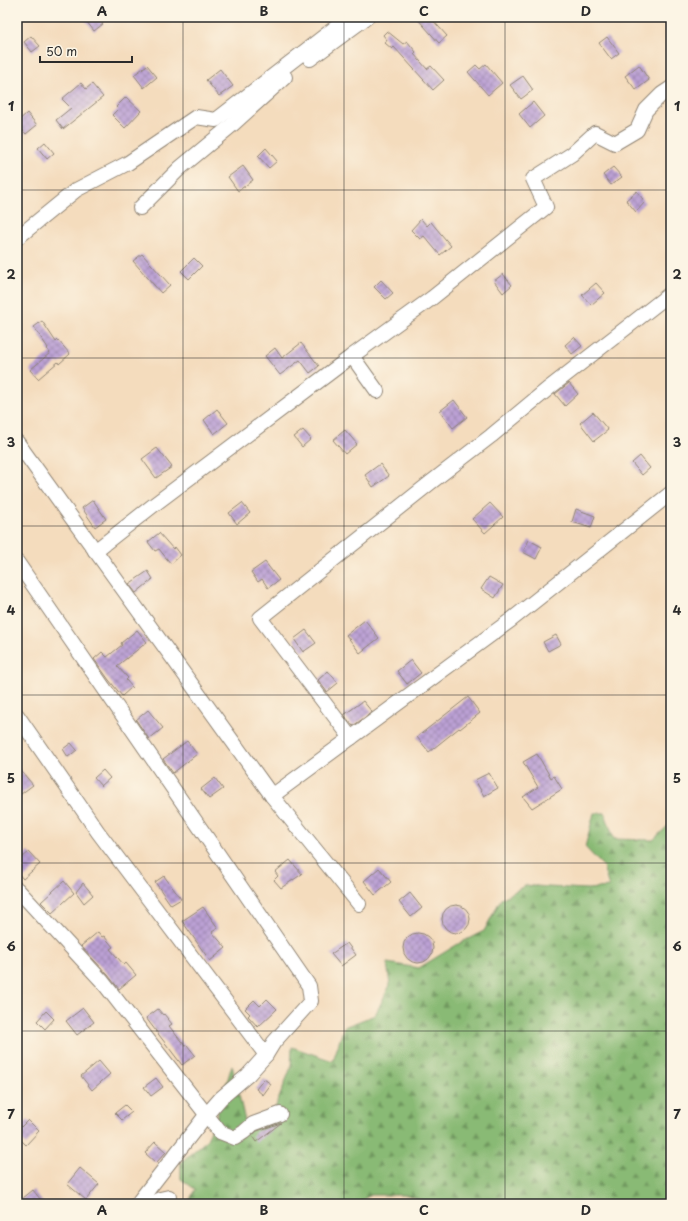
<svg xmlns="http://www.w3.org/2000/svg" width="688" height="1221" font-family="'Playpen Sans',sans-serif">
<defs>
<pattern id="forest-firs" width="22" height="20" patternUnits="userSpaceOnUse"><rect width="22" height="20" fill="#89ba74"/><path d="M5 1l3.5 6h-7zM16 11l3.5 6h-7z" fill="#70975f"/></pattern>
<pattern id="building-cross-hatch" width="8" height="8" patternUnits="userSpaceOnUse"><rect width="8" height="8" fill="#bba0d4"/><path d="M0 0l8 8M0 8l8-8" fill="none" stroke="#9883ac"/></pattern>
</defs>
<rect width="100%" height="100%" fill="#fcf5e5"/>
<filter id="ink" filterUnits="userSpaceOnUse"><feTurbulence type="fractalNoise" baseFrequency=".025" numOctaves="2"/><feDisplacementMap in="SourceGraphic" scale="8" xChannelSelector="R" yChannelSelector="G"/><feConvolveMatrix kernelMatrix="1 2 1 2 8 2 1 2 1" color-interpolation-filters="sRGB"/></filter>
<filter id="wash" filterUnits="userSpaceOnUse"><feTurbulence type="fractalNoise" baseFrequency=".012" numOctaves="4" result="noise"/><feDisplacementMap in="SourceGraphic" scale="16" xChannelSelector="R" yChannelSelector="G"/><feGaussianBlur stdDeviation="0.9" result="paint"/><feColorMatrix in="noise" values="0 0 0 0 0 0 0 0 0 0 0 0 0 0 0 0 0 1.4 0 .05"/><feComposite in="paint" operator="in"/></filter>
<g filter="url(#wash)">
<rect width="100%" height="100%" fill="#f4dcbd"/>
<!-- forest -->
<path fill="url(#forest-firs)" stroke="#5a7250" d="M594,813h11l9,26 39,1 18,-17v381h-236l-28,-9h-37l-13,9h-169l7,-15 -14,-10v-17l26,-22 11,-28 14,-47 13,56 29,-10 17,-44 1,-20 41,14 11,-34 31,-12 15,-30 -3,-22 32,5 39,-24 26,-13 17,-32 25,-14 21,2 41,2 21,-2 -6,-21 -18,-19z"/>
<g id="blocks">
<!-- building -->
<g fill="url(#building-cross-hatch)">
<path d="M83,17h14l6,7 -9,7z"/>
<path d="M416,17h14l17,19 -8,7z"/>
<path d="M387,31l16,13 4,-3 9,11 -2,2 13,15 4,-3 13,14 -11,10 -39,-43 -2,2 -7,-6 2,-3 -4,-5z"/>
<path d="M31,36l9,10 -8,6 -8,-10z"/>
<path d="M607,37l12,16 -8,6 -12,-16z"/>
<path d="M486,64l16,19 -14,12 -20,-23 8,-7 4,4z"/>
<path d="M147,65l10,12 -13,11 -10,-13z"/>
<path d="M639,65l10,15 -13,10 -11,-14z"/>
<path d="M220,69l13,17 -14,10 -13,-16z"/>
<path d="M523,76l10,14 -12,9 -11,-14z"/>
<path d="M81,83l5,6 6,-5 11,13 -40,32 -7,-9 15,-12 -9,-9z"/>
<path d="M126,97l15,14 -16,17 -13,-13 6,-6 -2,-2z"/>
<path d="M533,102l11,14 -14,12 -11,-14z"/>
<path d="M27,113l10,12 -11,9 -9,-10v-2z"/>
<path d="M45,142l9,11 -7,6 -9,-11z"/>
<path d="M266,148l11,13 -8,7 -11,-12z"/>
<path d="M243,166l10,14 -15,11 -10,-14z"/>
<path d="M613,167l9,10 -11,8 -8,-10z"/>
<path d="M637,191l8,11 -9,10 -10,-12z"/>
<path d="M421,219l6,7 4,-4 20,24 -11,9 -16,-19 -4,3 -9,-9z"/>
<path d="M142,254l28,31 -9,8 -28,-32z"/>
<path d="M194,258l8,8 -13,13 -8,-8z"/>
<path d="M503,274l9,11 -9,8 -9,-12z"/>
<path d="M381,280l12,13 -7,6 -12,-12z"/>
<path d="M596,283l9,10 -14,12 -9,-10z"/>
<path d="M42,321l14,21 2,-2 12,14 -11,10 -1,-2 -20,17 -8,-9 20,-17 -3,-4 1,-1 -14,-21z"/>
<path d="M574,337l8,9 -10,8 -7,-9z"/>
<path d="M301,343l18,23 -9,7 -10,-13 -20,15 -15,-19 10,-8 7,10z"/>
<path d="M569,383l9,11 -13,12 -10,-12z"/>
<path d="M454,400l13,17 -14,11 -13,-17z"/>
<path d="M217,409l11,14 -14,11 -10,-14z"/>
<path d="M593,412l15,18 -14,11 -14,-18z"/>
<path d="M303,430l8,9 -9,8 -8,-10z"/>
<path d="M345,430l12,14 -12,10 -12,-14z"/>
<path d="M157,448l15,19 -16,11 -14,-19z"/>
<path d="M640,456l10,12 -8,7 -10,-12z"/>
<path d="M380,464l9,12 -16,11 -8,-12z"/>
<path d="M93,500l13,19 -11,8 -13,-19z"/>
<path d="M242,503l8,10 -13,11 -8,-11z"/>
<path d="M490,503l13,14 -18,16 -13,-14z"/>
<path d="M576,509l19,7 -4,12 -19,-6z"/>
<path d="M159,533l14,16 2,-2 6,8 -10,9 -12,-15 -4,2 -7,-9z"/>
<path d="M529,540l13,7 -6,12 -13,-7z"/>
<path d="M265,562l14,18 -11,8 -6,-9 -4,3 -7,-10z"/>
<path d="M148,571l5,8 -17,14 -7,-9z"/>
<path d="M489,577l14,8 -8,13 -14,-9z"/>
<path d="M365,620l14,18 -19,15 -14,-18z"/>
<path d="M137,630l10,12 -30,24 11,12 -2,2 6,7 -10,9 -13,-16 -15,-21 8,-7 5,5 15,-12 -1,-2z"/>
<path d="M306,630l10,13 -13,9 -9,-13z"/>
<path d="M556,635l5,9 -13,7 -5,-9z"/>
<path d="M411,660l10,13 -14,11 -10,-13z"/>
<path d="M328,671l10,12 -11,9 -9,-12z"/>
<path d="M468,697l12,16 -20,16 -1,-1 -30,24 -12,-15z"/>
<path d="M363,701l9,11 -19,14 -9,-11z"/>
<path d="M148,710l15,18 -14,11 -13,-19z"/>
<path d="M187,741l10,13 -24,19 -10,-14z"/>
<path d="M71,743l6,7 -9,7 -5,-8z"/>
<path d="M537,754l14,24 3,-2 8,13 -30,19 -9,-11 15,-10 -15,-25z"/>
<path d="M17,766l16,19 -16,12z"/>
<path d="M103,770l7,8 -9,8 -7,-8z"/>
<path d="M489,773l9,15 -14,8 -9,-16z"/>
<path d="M215,778l8,11 -14,10 -8,-10z"/>
<path d="M29,852l11,12 -17,15 -6,-7v-10z"/>
<path d="M290,860l12,14 -21,14 -7,-8 4,-4 -3,-4z"/>
<path d="M379,868l12,14 -16,13 -11,-14z"/>
<path d="M164,876l17,23 -10,6 -16,-23z"/>
<path d="M64,881l10,12 -22,20 -11,-11z"/>
<path d="M83,883l10,12 -9,8 -8,-11z"/>
<path d="M410,893l12,15 -11,9 -12,-15z"/>
<circle cx="456" cy="919" r="14"/>
<path d="M203,907l15,21 -6,4 14,16 -16,13 -28,-40z"/>
<path d="M98,932l4,5 2,-1 9,11 -3,2 14,16 2,-2 10,12 -17,14 -11,-14 -27,-29z"/>
<circle cx="418" cy="948" r="15"/>
<path d="M347,943l9,12 -15,11 -10,-12z"/>
<path d="M267,999l10,10 -19,18 -10,-11 2,-2 -5,-5 9,-9 6,6z"/>
<path d="M83,1008l11,14 -17,13 -11,-14z"/>
<path d="M158,1009l5,6 1,-1 8,10 -3,2 16,20 2,-1 8,10 -13,10 -36,-47z"/>
<path d="M46,1011l8,8 -9,10 -8,-8z"/>
<path d="M99,1061l11,13 -18,16 -11,-14z"/>
<path d="M156,1078l7,9 -12,9 -7,-9z"/>
<path d="M264,1079l7,5 -8,11 -7,-6z"/>
<path d="M125,1105l7,7 -10,8 -7,-7z"/>
<path d="M28,1120l11,11 -13,14 -9,-9v-5z"/>
<path d="M281,1123l-25,19 -4,-6 5,-5z"/>
<path d="M155,1142l11,10 -10,11 -11,-10z"/>
<path d="M80,1168l19,16 -13,16 -19,-16z"/>
<path d="M33,1190l11,14h-27v-1z"/>
</g>
</g>
</g>
<g filter="url(#ink)">
<use href="#blocks" fill-opacity="0" stroke="#908474" stroke-width="1"/>
<g fill="none" stroke-linecap="round" stroke-linejoin="round">
<!-- street casing -->
<g stroke="#908474" stroke-width="16">
<g id="street">
<path d="M310,59l57,-42"/>
<path d="M140,208l40,-40 52,-43 53,-48"/>
<path d="M17,238l59,-48 52,-27 68,-46 20,3 133,-103"/>
<path d="M352,356l80,-58 114,-91 -13,-28 39,-25 23,-21 20,10 22,-13 9,-20 16,-16 9,-6"/>
<path d="M17,442l255,354 87,108"/>
<path d="M95,551l60,-47 197,-148 25,35"/>
<path d="M17,562l292,424 2,15 -37,41 -8,13 -18,20 -27,23 -14,16 -70,90"/>
<path d="M17,715l81,117 168,223"/>
<path d="M351,738l-91,-120 170,-135 61,-47 58,-48 122,-95"/>
<path d="M272,796l239,-176 160,-127"/>
<path d="M17,889l85,92 118,151 15,6 9,-6 9,-8 27,-10"/>
<path d="M150,1204l10,-5 9,-2"/>
</g>
</g>
<!-- street -->
<use href="#street" stroke="#fff" stroke-width="14"/>
</g>
</g>
<!-- grid -->
<path fill="none" stroke="#2b2b2b" stroke-width="1" stroke-opacity="0.55" d="M183,17v1187M344,17v1187M505,17v1187M17,190h654M17,358h654M17,526h654M17,695h654M17,863h654M17,1031h654"/>
<!-- margin -->
<rect width="688" height="1221" fill="none" stroke="#fcf5e5" stroke-width="44"/>
<!-- scale -->
<path d="M40 56v6h92v-6" fill="none" stroke="#2b2b2b" stroke-width="2"/>
<text x="46" y="56" font-size="12" fill="#2b2b2b" stroke="#fcf5e5" stroke-width="3" paint-order="stroke">50 m</text>
<rect x="22" y="22" width="644" height="1177" fill="none" stroke="#2b2b2b" stroke-width="1.5"/>
<g font-size="13" text-anchor="middle" font-weight="bold" fill="#2b2b2b">
<text x="102" y="16">A</text>
<text x="264" y="16">B</text>
<text x="424" y="16">C</text>
<text x="586" y="16">D</text>
<text x="11" y="111">1</text>
<text x="677" y="111">1</text>
<text x="11" y="279">2</text>
<text x="677" y="279">2</text>
<text x="11" y="447">3</text>
<text x="677" y="447">3</text>
<text x="11" y="615">4</text>
<text x="677" y="615">4</text>
<text x="11" y="783">5</text>
<text x="677" y="783">5</text>
<text x="11" y="951">6</text>
<text x="677" y="951">6</text>
<text x="11" y="1119">7</text>
<text x="677" y="1119">7</text>
<text x="102" y="1215">A</text>
<text x="264" y="1215">B</text>
<text x="424" y="1215">C</text>
<text x="586" y="1215">D</text>
</g>
</svg>
